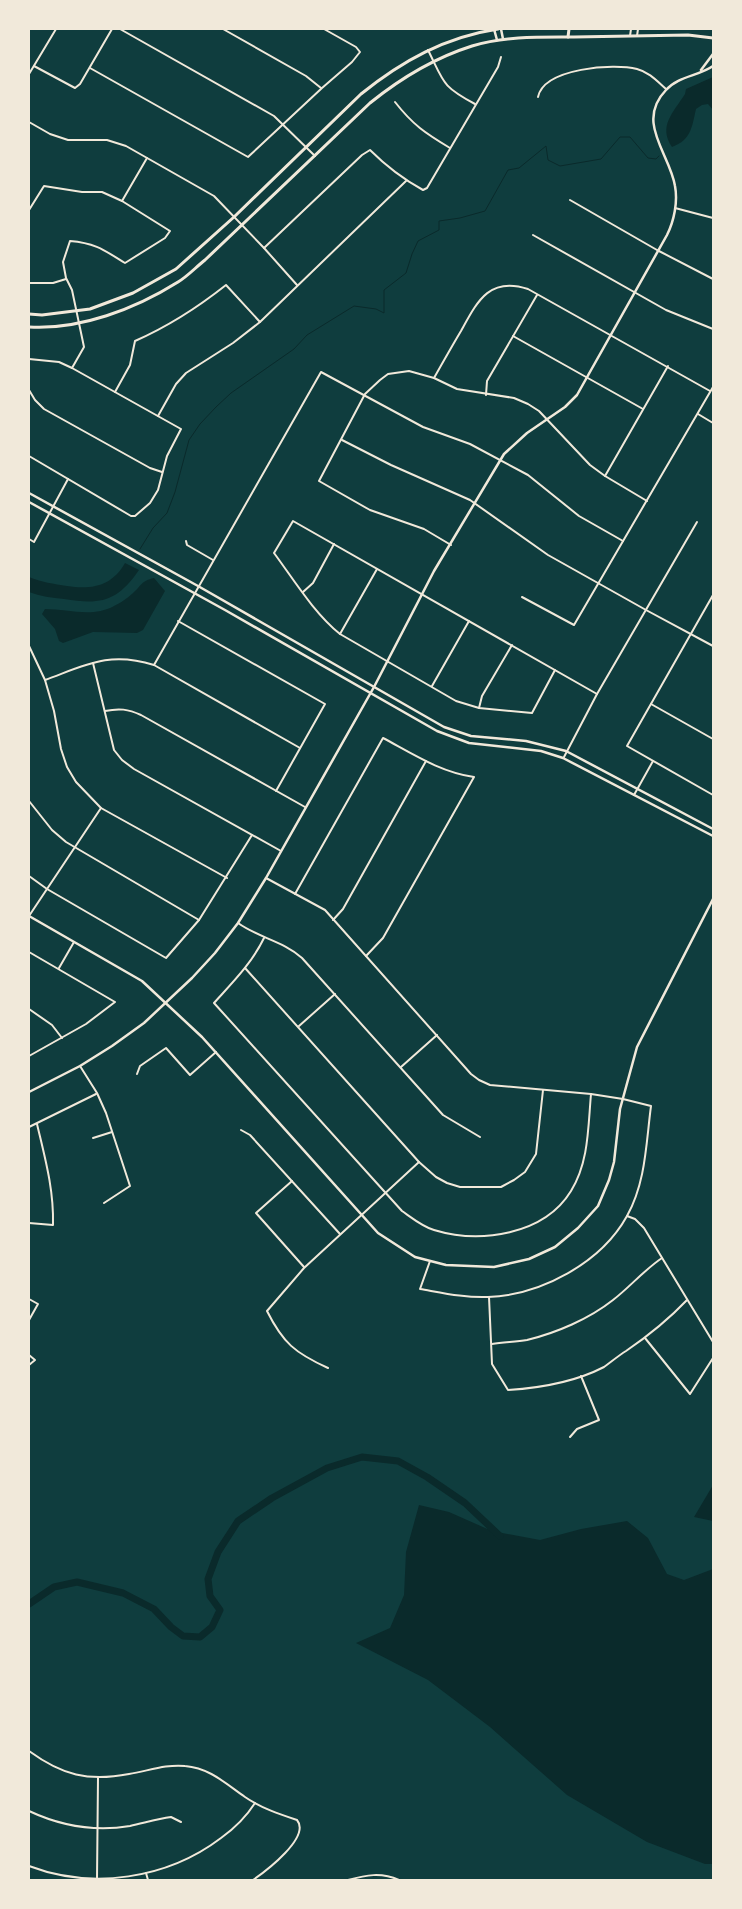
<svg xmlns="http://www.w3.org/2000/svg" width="742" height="1909" font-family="'Varela Round',sans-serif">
<rect width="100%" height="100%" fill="#0f3d3e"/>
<!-- water -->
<g fill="#0a2a2b">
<path d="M713,77v33l-5,-6 -6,1 -6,4c-4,18 -5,31 -24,38 -14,-21 1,-34 13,-53l1,-5z"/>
<path d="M125,563l14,7c-22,32 -39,35 -75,29 -12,-1 -24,-3 -35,-7v-15c12,5 25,7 38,9 25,4 45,0 58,-23z"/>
<path d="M154,578l11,13 -22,39 -6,3 -44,-1 -30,11 -4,-2 -4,-12 -13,-15 3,-5c23,0 47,9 69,-3 6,-3 14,-8 19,-13 9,-8 8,-12 21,-15z"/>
<path d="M713,1485v36l-19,-4z"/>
<path d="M419,1505l30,7 43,19 48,9 41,-11 46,-8 21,17 19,36 17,6 29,-11v295h-8l-58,-22 -80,-47 -77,-68 -62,-47 -72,-37 34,-15 14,-33 2,-43z"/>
</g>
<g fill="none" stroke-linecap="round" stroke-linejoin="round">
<!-- stream -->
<path stroke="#0a2a2b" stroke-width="1" d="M140,549l13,-21 14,-15 8,-21 14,-52 11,-16 16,-17 15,-14 63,-44 13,-14 47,-29 22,3 8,4v-23l22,-17 6,-19 6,-13 21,-11v-9l21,-3 25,-7 23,-41 11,-2 27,-22 2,14 12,6 41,-7 19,-22h10l18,21 8,1 3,-3"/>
<!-- river -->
<path stroke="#0a2a2b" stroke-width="7" d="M29,1604l25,-17 23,-5 46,11 31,16 17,18 12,9 17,1 12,-10 8,-17 -10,-14 -2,-17 10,-27 20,-31 34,-23 55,-30 35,-11 36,4 29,16 38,26 35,33"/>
<!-- minor -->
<g stroke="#f1e9da" stroke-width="2">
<path d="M120,29l154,87 41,40"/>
<path d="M223,29l83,47 15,12"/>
<path d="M630,36l1,-7"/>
<path d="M637,36l1,-7"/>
<path d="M428,50c16,32 13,36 47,54"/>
<path d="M34,66l41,22 5,-4 32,-55"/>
<path d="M90,68l158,89 74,-69 30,-26 8,-10 -4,-5 -32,-18"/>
<path d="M29,74l27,-45"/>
<path d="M538,97c6,-29 76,-34 99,-28 12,3 20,12 29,20"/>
<path d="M395,102c18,23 30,31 55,46"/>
<path d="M29,122l21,12 18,6h39l19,6 88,50 50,52 33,37"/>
<path d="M570,200l87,50 56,29"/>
<path d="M122,201l25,-43"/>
<path d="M675,208l38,10"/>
<path d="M29,210l15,-24 38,6h20l20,9 48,30 -5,7 -40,25c-21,-13 -30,-20 -55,-22l-7,21 3,16 6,12 12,57 -12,21"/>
<path d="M533,235l133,75 47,19"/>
<path d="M264,248l98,-93 8,-5c16,16 33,29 53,40l4,-2 71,-121 3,-10"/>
<path d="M29,283h24l13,-4"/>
<path d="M513,336l130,73"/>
<path d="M29,359l30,3 13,6 109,61 -14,27 -9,34 -8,13 -15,13h-4l-102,-60"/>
<path d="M434,378c9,-16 18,-32 27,-47 16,-29 28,-55 67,-42l182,102"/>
<path d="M29,390l6,10 9,9 106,59 12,4"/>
<path d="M115,392l15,-27 5,-24c34,-15 62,-33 91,-56l34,37"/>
<path d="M486,395l1,-14 50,-86"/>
<path d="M698,414l15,9"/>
<path d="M158,416l18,-32 10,-11 47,-30 27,-21 146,-141"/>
<path d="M342,440l49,25 79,35 78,55 98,55 67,36"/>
<path d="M605,476l63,-110"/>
<path d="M29,539l5,3 34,-63"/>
<path d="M186,541l1,4 26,15"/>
<path d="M451,545l-27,-16 -54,-19 -51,-29 46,-87 15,-14 8,-6 21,-3 25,7 23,11 57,9 14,6 11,7 51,54 15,11 42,25"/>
<path d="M303,592l10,-9 21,-39"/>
<path d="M713,595l-86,151 86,49"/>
<path d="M522,597l52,28 139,-238"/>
<path d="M178,621l147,83 -49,87"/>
<path d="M340,634l37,-65"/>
<path d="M29,646l16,34 9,31 7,38 6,18 9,15 25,26 126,70"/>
<path d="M93,663l21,87 8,10 12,9 147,82"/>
<path d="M154,665l167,-293 102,55 47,17 58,31 51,41 44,25"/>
<path d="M555,670l-23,43 -53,-5 -23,-7 -116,-67c-26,-21 -46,-54 -66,-81l19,-32 304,173"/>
<path d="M45,680c41,-15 64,-29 109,-15l146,83"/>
<path d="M432,686l37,-65"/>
<path d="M651,704l62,35"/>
<path d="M479,708l3,-12 30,-51"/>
<path d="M105,711c14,-3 23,-2 36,4l164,92"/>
<path d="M564,757l33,-63 100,-172"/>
<path d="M634,795l19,-34"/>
<path d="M29,801l23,29 14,12 133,78"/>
<path d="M29,876l18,13 119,69 33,-38 53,-85"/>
<path d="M266,878l59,32 146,164 8,6 11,5 101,9 32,5 28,7c-5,37 -5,76 -24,110 -26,47 -86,79 -139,81 -23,1 -45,-4 -68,-8l10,-28"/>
<path d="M295,894l88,-156c30,16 57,34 91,39l-91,161 -17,18"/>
<path d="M29,916l72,-108"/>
<path d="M333,920l10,-11 83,-148"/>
<path d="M238,923c21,15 45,18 64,35l141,157 37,22"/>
<path d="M264,938c-12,25 -31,44 -50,65l188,208c10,7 21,16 32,19 46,14 110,5 137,-39 18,-29 17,-64 20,-97"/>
<path d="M29,952l86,50 -29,22 -57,32"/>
<path d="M59,968l15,-26"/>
<path d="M245,968l174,194 17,15 11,6 13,4h41l13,-7 11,-8 11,-18 7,-64"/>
<path d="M29,1009l23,16 10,13"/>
<path d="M299,1026l36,-32"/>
<path d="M80,1066l17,27 9,20 24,73 -26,17"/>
<path d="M401,1067l36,-32"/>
<path d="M137,1074l3,-8 26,-18 24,27 26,-23"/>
<path d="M29,1127l67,-33"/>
<path d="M241,1130l9,5 90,99"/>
<path d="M93,1138l19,-6"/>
<path d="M292,1181l-36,32 48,54"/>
<path d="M627,1216l8,3 9,9 69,114"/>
<path d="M29,1223l24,2c1,-35 -8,-67 -16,-101"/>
<path d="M489,1297l3,67 16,26c32,-2 67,-8 96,-23 7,-5 14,-11 22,-16 22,-15 42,-31 61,-51"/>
<path d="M29,1299l9,5 -9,16"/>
<path d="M645,1338l45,56 23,-36"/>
<path d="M492,1344c11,-2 23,-2 35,-4 29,-7 62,-21 86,-40 17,-13 31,-30 49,-42"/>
<path d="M29,1355l6,5 -6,5"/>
<path d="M328,1368c-33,-15 -45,-25 -61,-57l37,-43 115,-106"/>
<path d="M570,1437l7,-8 22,-9 -18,-44"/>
<path d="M29,1751c33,24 59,31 100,23 19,-3 37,-10 56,-8 25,2 41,18 60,31 16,11 34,17 52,23 14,17 -31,51 -44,60"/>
<path d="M29,1811c32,15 65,21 101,15 14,-3 27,-7 41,-9l10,5"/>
<path d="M29,1866c63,24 138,13 192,-28 14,-10 25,-21 34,-35"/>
<path d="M146,1873l2,7"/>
<path d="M97,1879l1,-101"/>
<path d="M348,1880c18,-5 33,-8 51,0"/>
</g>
<!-- tertiary -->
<g stroke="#f1e9da" stroke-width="2.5">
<path d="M701,70l12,-16"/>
<path d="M29,493l169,93 246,141 27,9 55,5 40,10 147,78"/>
<path d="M29,502l196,108 212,121 32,12 72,8 22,7 150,78"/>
<path d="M29,916l113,65 60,56 176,196 37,24 31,8 48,2 35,-8 26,-12 23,-19 20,-22 11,-26 5,-18 6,-53 17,-62 76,-148"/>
<path d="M29,1092l51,-26 32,-20 32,-23 48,-45 23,-25 23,-30 28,-45 108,-191 60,-116 70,-117 23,-21 38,-26 12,-12 90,-160c7,-14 11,-33 8,-49 -5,-32 -40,-64 -9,-96 12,-14 33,-14 47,-24"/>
</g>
<!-- secondary -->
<g stroke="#f1e9da" stroke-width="2.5">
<path d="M494,29l3,11"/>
<path d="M501,29l2,10"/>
</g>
<!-- primary -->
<g stroke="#f1e9da" stroke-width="3">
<path d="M568,37l1,-8"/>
<path d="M29,314l13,1 48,-6 43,-16 43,-24 58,-52 127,-123c41,-33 84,-57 137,-65"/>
<path d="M29,327c51,3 106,-18 149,-45 10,-6 18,-15 27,-22l165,-157c31,-25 64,-45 102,-57 33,-10 68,-9 102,-9 38,-1 76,-1 114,-2l25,3"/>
</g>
</g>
<!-- border -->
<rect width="742" height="1909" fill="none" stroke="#f1e9da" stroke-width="60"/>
</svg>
